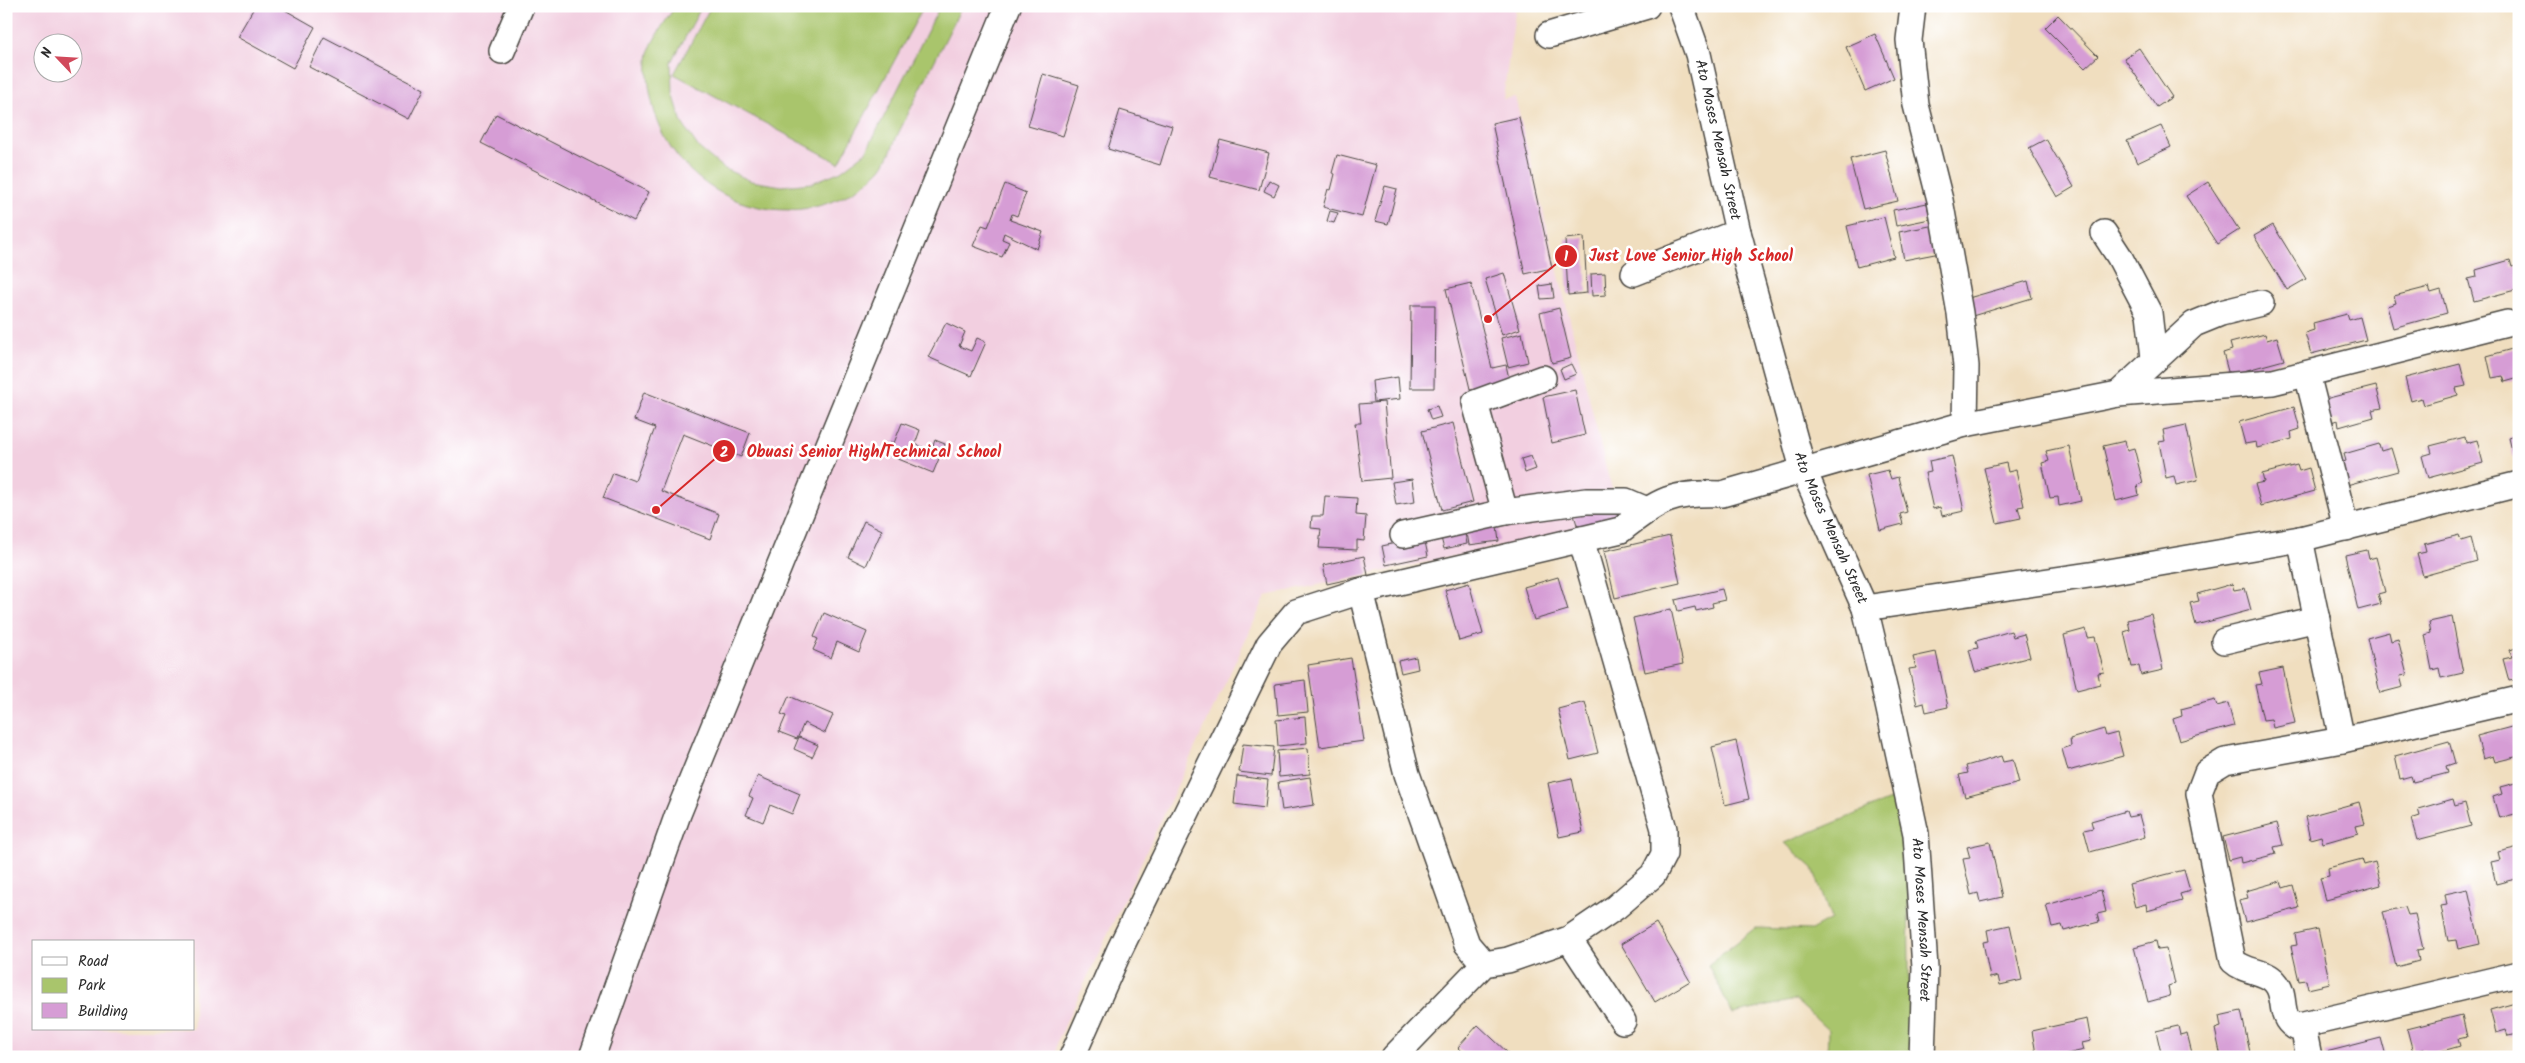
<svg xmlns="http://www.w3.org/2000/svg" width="2525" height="1063" font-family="Kalam,sans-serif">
<rect width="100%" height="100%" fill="#fff"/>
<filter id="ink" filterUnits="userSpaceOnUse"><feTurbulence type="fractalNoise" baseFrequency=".02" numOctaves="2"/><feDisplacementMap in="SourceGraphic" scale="10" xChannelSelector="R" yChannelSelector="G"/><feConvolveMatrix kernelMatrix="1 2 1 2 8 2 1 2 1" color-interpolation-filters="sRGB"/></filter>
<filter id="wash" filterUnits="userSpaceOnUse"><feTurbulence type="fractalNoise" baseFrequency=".0096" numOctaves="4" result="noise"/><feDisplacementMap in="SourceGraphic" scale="20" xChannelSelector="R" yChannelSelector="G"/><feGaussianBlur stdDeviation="1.12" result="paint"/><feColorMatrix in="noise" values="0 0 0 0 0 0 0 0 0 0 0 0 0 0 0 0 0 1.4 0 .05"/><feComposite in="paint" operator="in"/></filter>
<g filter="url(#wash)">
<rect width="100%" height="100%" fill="#f0debf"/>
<!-- built -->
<path fill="#f2cfe0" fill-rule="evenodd" d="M6,6h1510l-13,93 12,-2 93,378 14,46 -356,75 -208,444 -3,17h-1049zM42,42h30v30h-30zM34,942h160v87h-160z"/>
<!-- green -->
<g fill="#a9c56c" stroke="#6a784c">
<path d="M675,6h27l-30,56 1,31 9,30 17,25 24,20 28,13 31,5 30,-3 29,-12 25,-19 74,-146h22c-21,42 -42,84 -63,126 -6,12 -11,31 -21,40 -75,74 -200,33 -225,-66 -4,-15 -8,-42 -3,-57 5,-14 17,-29 25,-43z"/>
<path d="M711,6h213l-85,157 -165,-89z"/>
<path d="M1907,793l3,264h-83l1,-27 -33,-30 -62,14 -25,-49 47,-37 56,2 20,-11 -18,-51 -28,-25z"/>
</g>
<g id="blocks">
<!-- building -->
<g fill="#d69dd5">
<path d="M255,6h23l37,21 -22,41 -56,-31z"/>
<path d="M2058,15l40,41 -13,12 -40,-40z"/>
<path d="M1875,34l19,44 -29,13 -19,-44z"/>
<path d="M324,37l100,52 -15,30 -100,-52z"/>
<path d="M2139,48l33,49 -15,10 -33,-49z"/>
<path d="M1043,74l36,11 -16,51 -35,-10z"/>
<path d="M1120,110l52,16 -12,39 -52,-16z"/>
<path d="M496,114l153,78 -15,29 -153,-78z"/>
<path d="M1519,117l33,151 -27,6 -33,-151z"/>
<path d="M2161,126l10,21 -34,16 -10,-22z"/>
<path d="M2046,139l28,48 -17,10 -28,-49z"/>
<path d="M1220,140l49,13 -10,37 -49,-13z"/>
<path d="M1885,150l13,51 -35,8 -13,-50z"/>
<path d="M1337,155l39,10 -14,52 -39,-10 5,-18 3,1 4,-16 -3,-1z"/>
<path d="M1269,180l10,5 -5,11 -10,-5z"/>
<path d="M2208,182l31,48 -22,14 -31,-48z"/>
<path d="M1005,184l21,9 -9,23 -5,-2 -2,6 33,12 -6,17 -33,-16 -2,6 7,3 -7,15 -29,-11 9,-21 6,2z"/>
<path d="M1385,186l12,3 -9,35 -13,-3z"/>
<path d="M1927,203l3,16 -34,7 -3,-16z"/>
<path d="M1330,211l8,2 -4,10 -7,-2z"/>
<path d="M1884,217l10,40 -37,10 -10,-41z"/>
<path d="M1935,225l5,28 -36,7 -5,-28z"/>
<path d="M2273,225l33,54 -19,11 -33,-54z"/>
<path d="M1584,237l3,56 -19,2 -3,-56z"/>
<path d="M2510,260l2,7 7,-2v24l-45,12 -6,-22 9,-2 -1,-7z"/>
<path d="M1504,273l16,56 -18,6 -17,-56z"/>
<path d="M1605,273l1,22 -14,1 -1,-22z"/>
<path d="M2028,281l4,17 -63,19 -4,-18z"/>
<path d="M1471,283l21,85 14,-3 4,18 -39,10 -25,-104z"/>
<path d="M1552,284l2,14 -13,1 -2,-13z"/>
<path d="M2429,287l2,6 10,-3 6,23 -54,15 -6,-22 9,-3 -2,-7z"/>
<path d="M1411,305h24l-1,83h-24z"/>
<path d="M1559,308l12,50 -19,5 -12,-50z"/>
<path d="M2347,314l2,6 11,-3 6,23 -55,14 -6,-21 9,-3 -1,-7z"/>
<path d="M946,323l19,9 -6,14 12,5 6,-13 9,4 -15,34 -43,-19z"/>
<path d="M1522,333l6,29 -20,5 -7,-29z"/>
<path d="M2265,334l2,6 10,-3 7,23 -55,15 -6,-22 9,-3 -2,-7z"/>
<path d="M2519,347v31l-14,4 -2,-6 -11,2 -5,-22z"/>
<path d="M1571,364l5,10 -12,5 -4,-10z"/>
<path d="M2460,364l6,22 -10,2 2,7 -35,10 -2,-7 -10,3 -6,-23z"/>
<path d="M1398,377l2,22 -26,3 -2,-21z"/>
<path d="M2376,386l6,22 -10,2 2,7 -35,10 -1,-7 -11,3 -6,-23z"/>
<path d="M1575,390l10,45 -33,8 -9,-46z"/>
<path d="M644,392l106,41 -9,24 -58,-23 -22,57 58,23 -9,25 -107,-41 10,-25 22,8 20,-53 -21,-8z"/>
<path d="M1384,402l7,76 -29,3 -7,-58h6l-2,-19z"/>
<path d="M1437,406l4,11 -10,3 -4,-11z"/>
<path d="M2294,407l6,22 -9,3 1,7 -35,9 -1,-6 -11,2 -6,-22z"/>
<path d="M902,423l18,7 -5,14 16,7 4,-11 10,4 -12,29 -47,-19 5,-12 3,1z"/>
<path d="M1453,423l20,79 -31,8 -20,-79z"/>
<path d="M2186,425l12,55 -22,5 -2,-9 -8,2 -7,-36 6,-1 -2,-11z"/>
<path d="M2519,427v31l-5,1 -5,-21 9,-3 -2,-7z"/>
<path d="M2465,437l1,6 11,-3 6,23 -55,15 -6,-22 10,-3 -2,-7z"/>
<path d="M2125,441l2,9 7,-2 9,35 -6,2 2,10 -23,6 -13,-55z"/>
<path d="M2379,444l2,7 10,-3 7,23 -55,15 -6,-22 9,-3 -2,-7z"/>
<path d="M2069,446l12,55 -22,5 -1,-9 -8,1 -8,-35 7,-2 -3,-10z"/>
<path d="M1531,456l5,13 -11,4 -4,-14z"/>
<path d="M1952,456l12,55 -22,5 -2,-9 -7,2 -8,-36 6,-1 -2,-11z"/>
<path d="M2006,463l2,9 8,-2 8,36 -6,1 3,11 -24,5 -13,-55z"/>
<path d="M2297,465l2,6 10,-3 6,23 -54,15 -6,-22 9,-2 -2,-8z"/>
<path d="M1888,470l3,9 7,-2 9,35 -7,2 3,10 -23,6 -13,-55z"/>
<path d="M1412,479l3,23 -19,3 -4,-23z"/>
<path d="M1325,496l32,2 -1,17 10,1 -2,25 -7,-1v10l-38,-2 2,-19 -10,-1 1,-12h11z"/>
<path d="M1617,504l3,14 -42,10 -4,-13z"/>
<path d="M864,521l18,9 -16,36 -18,-9z"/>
<path d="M1497,527l2,14 -30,4 -2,-13z"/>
<path d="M1465,533l2,11 -23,5 -3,-11z"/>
<path d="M2459,535l2,6 10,-3 6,23 -54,15 -6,-22 9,-2 -2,-8z"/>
<path d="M1670,536l10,47 -65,15 -11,-47z"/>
<path d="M1424,537l4,19 -42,9 -4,-19z"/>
<path d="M2367,550l2,9 7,-2 9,35 -7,2 3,10 -23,6 -13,-55z"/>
<path d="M1364,556l4,19 -41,9 -4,-19z"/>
<path d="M1558,577l10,33 -34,10 -10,-33z"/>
<path d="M1469,583l14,51 -24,7 -14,-51z"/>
<path d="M2232,584l2,6 11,-2 6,22 -55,15 -6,-22 9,-2 -2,-7z"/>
<path d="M1722,589l3,11 -13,3 1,4 -17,4 -1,-4 -17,4 -3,-11z"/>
<path d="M1671,609l12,55 -38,8 -12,-54z"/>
<path d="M824,613l43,19 -8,20 -22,-10 -6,16 -18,-8 5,-11 -4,-2z"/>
<path d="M2151,614l12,56 -22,5 -2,-9 -7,1 -8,-35 6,-2 -2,-10z"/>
<path d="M2452,617l11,56 -22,5 -2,-10 -7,2 -7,-35 6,-2 -2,-11z"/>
<path d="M2086,629l2,9 7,-1 9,35 -6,1 2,11 -23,6 -13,-55z"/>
<path d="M2011,631l2,6 11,-3 6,23 -55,15 -6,-22 9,-2 -2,-7z"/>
<path d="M2389,632l2,9 7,-2 9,36 -7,1 3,11 -23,6 -13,-55z"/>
<path d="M2519,647v32l-10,2 -6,-22 9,-2 -2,-7z"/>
<path d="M1936,652l12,55 -22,5 -2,-9 -7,2 -8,-36 7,-1 -3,-11z"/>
<path d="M1416,657l2,12 -17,4 -3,-12z"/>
<path d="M1351,658l13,83 -44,6 -12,-82z"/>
<path d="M2283,668l12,55 -22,5 -2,-9 -8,1 -8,-35 7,-1 -3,-11z"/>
<path d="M1305,680l3,32 -30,3 -3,-31z"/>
<path d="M789,696l44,19 -8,18 -21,-10 -7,16 -18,-7 7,-16 -5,-2z"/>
<path d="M2215,700l2,6 11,-3 6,23 -55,15 -6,-22 9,-3 -1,-7z"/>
<path d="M1585,702l13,51 -28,7 -12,-51z"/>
<path d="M1305,717l2,26 -29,3 -2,-26z"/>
<path d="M2519,725v31l-24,6 -2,-6 -10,3 -6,-23z"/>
<path d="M2104,729l2,7 11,-3 6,23 -55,15 -6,-22 9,-3 -1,-7z"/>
<path d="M799,737l19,8 -6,12 -18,-8z"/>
<path d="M1736,741l13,58 -24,6 -13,-58z"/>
<path d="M2449,741l6,22 -9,3 2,7 -35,9 -2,-6 -11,3 -5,-23z"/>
<path d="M1243,744l31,3 -3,29 -32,-4z"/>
<path d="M1308,748l2,26 -31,3 -2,-26z"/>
<path d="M2001,756l2,6 10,-2 6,23 -54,14 -6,-22 9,-2 -2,-7z"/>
<path d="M758,776l42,18 -8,20 -22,-9 -7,17 -17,-7 7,-17 -4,-2z"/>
<path d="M1237,776l31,4 -3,28 -31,-4z"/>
<path d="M1310,777l4,28 -32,5 -4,-28z"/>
<path d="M1572,778l11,54 -24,5 -11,-54z"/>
<path d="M2519,782v31l-20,5 -6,-21 9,-3 -2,-7z"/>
<path d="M2453,799l2,7 10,-3 6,23 -54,14 -6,-21 9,-3 -2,-7z"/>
<path d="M2359,802l6,22 -9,2 2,7 -35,10 -2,-7 -11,3 -5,-22z"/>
<path d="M2126,811l2,6 11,-2 6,22 -55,15 -6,-22 9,-2 -2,-7z"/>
<path d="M2277,823l6,22 -9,2 2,7 -35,9 -1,-6 -11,3 -6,-23z"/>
<path d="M1990,842l12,55 -22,5 -2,-9 -7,2 -8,-36 7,-1 -3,-11z"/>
<path d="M2519,847v31l-23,6 -5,-22 9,-2 -2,-8z"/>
<path d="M2362,859l2,6 11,-3 6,23 -55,15 -6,-22 9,-2 -1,-8z"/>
<path d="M2184,870l6,21 -10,3 2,7 -35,10 -1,-7 -11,3 -6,-23z"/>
<path d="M2281,881l2,7 10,-3 6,23 -54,14 -6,-22 9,-2 -2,-7z"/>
<path d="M2468,889l12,55 -22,5 -2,-9 -8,1 -7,-35 6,-1 -2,-11z"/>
<path d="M2101,890l5,22 -9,2 2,8 -35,9 -2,-6 -10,2 -6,-22z"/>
<path d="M2405,907l3,8 7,-1 8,35 -6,1 2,11 -23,6 -13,-55z"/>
<path d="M1656,923l34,58 -35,21 -34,-58z"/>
<path d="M2010,925l12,55 -22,5 -2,-9 -8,2 -7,-36 6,-1 -2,-11z"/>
<path d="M2318,929l12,55 -22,5 -2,-9 -7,1 -8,-35 6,-1 -2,-11z"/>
<path d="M2156,941l2,9 8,-1 8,35 -6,2 2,10 -22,6 -14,-55z"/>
<path d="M2519,1002v32l-11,2 -2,-6 -10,3 -6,-23z"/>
<path d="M2241,1011l10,46h-30l-6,-28 6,-2 -2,-11z"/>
<path d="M2462,1015l5,22 -9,2 2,7 -35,10 -1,-7 -11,3 -6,-23z"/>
<path d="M2087,1019l4,22 -9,2 2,7 -30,7h-6l-1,-5 -11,2 -4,-23z"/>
<path d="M1478,1025l30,28 -3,4h-46l4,-5 -5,-5z"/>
<path d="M2178,1026l2,9 7,-2 6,24h-31l-6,-26z"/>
<path d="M2381,1038l5,19h-58l-2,-5z"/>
</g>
</g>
</g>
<g filter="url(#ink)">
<use href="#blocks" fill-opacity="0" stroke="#494641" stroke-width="1"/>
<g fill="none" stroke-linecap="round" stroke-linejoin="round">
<!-- minor casing -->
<g stroke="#494641" stroke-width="28">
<g id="minor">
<path id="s1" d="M1681,6l17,48 40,178 65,237 62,139 22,92 29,134 9,134 -3,89"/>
<path d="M1913,6l-4,34 7,65 24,95 20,113 6,53 -1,58"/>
<path d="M1549,35l98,-29"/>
<path d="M502,51l19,-45"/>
<path d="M2104,233l15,23 30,57 5,45"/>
<path d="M1634,273l104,-41"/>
<path d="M2307,374l39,154"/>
<path d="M1543,378l-68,25 30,109 81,-11h40l21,9"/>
<path d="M2118,394l76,-70 27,-11 40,-10"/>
<path d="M1403,535l102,-23"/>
<path d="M2300,539l42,201"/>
<path d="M1361,591l46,183 60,170 17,20"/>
<path d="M1865,608l231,-34 204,-35 219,-55"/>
<path d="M2224,641l93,-22"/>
<path d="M2519,699l-177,41 -117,21 -18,11 -8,21 34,168c13,12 32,9 42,21 13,14 2,34 20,45l224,-53"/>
<path d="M1569,939l54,82"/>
<path d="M2303,1027l6,30"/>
<path d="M592,1057l86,-243 330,-808"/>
<path d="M1072,1057l47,-106 150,-307 27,-32 65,-21 260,-61c39,-31 52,-38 101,-36l243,-70 153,-30 155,-12 234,-59"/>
<path d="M1394,1057l90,-93 24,-4 61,-21 47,-32 37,-32 11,-21v-25l-83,-290"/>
</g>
</g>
<!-- minor -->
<use href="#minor" stroke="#fff" stroke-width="25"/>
</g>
</g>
<g text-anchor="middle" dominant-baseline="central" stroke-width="5" stroke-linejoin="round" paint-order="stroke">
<!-- street labels -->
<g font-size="15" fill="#2b2b2b" stroke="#fff">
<text stroke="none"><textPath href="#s1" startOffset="139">Ato Moses Mensah Street</textPath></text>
<text stroke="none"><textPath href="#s1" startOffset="544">Ato Moses Mensah Street</textPath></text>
<text stroke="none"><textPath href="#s1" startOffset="949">Ato Moses Mensah Street</textPath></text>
</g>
</g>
<!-- callouts -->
<path fill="none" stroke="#d62828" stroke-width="2" d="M1488 319L1566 256M656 510L724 451"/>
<g fill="#d62828" stroke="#fff" stroke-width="2">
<circle cx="1488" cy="319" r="5"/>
<circle cx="656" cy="510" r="5"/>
<circle cx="1566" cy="256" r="12"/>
<circle cx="724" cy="451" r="12"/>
</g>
<g font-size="15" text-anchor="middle" font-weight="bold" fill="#fff">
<text x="1566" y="261">1</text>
<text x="724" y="457">2</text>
</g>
<g font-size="16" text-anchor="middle" font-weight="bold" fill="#d62828" stroke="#fff" stroke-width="5" stroke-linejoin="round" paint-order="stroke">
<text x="1691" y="261">Just Love Senior High School</text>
<text x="874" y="457">Obuasi Senior High/Technical School</text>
</g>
<!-- margin -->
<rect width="2525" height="1063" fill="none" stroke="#fff" stroke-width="25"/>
<!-- legend -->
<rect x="32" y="940" width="162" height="90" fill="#ffffff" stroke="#aaaaaa"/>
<rect x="42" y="957" width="25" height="8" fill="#ffffff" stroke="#aaaaaa"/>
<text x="78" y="966" font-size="15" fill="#2b2b2b">Road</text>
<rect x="42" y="978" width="25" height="15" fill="#a9c56c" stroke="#aaaaaa"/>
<text x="78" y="990" font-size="15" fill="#2b2b2b">Park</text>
<rect x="42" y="1003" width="25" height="15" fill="#d69dd5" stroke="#aaaaaa"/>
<text x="78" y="1016" font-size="15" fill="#2b2b2b">Building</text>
<!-- north arrow -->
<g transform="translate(58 58) rotate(295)"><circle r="24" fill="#ffffff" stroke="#aaaaaa"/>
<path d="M0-4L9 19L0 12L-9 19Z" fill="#d1495b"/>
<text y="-8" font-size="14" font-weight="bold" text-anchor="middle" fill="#2b2b2b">N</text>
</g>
</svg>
